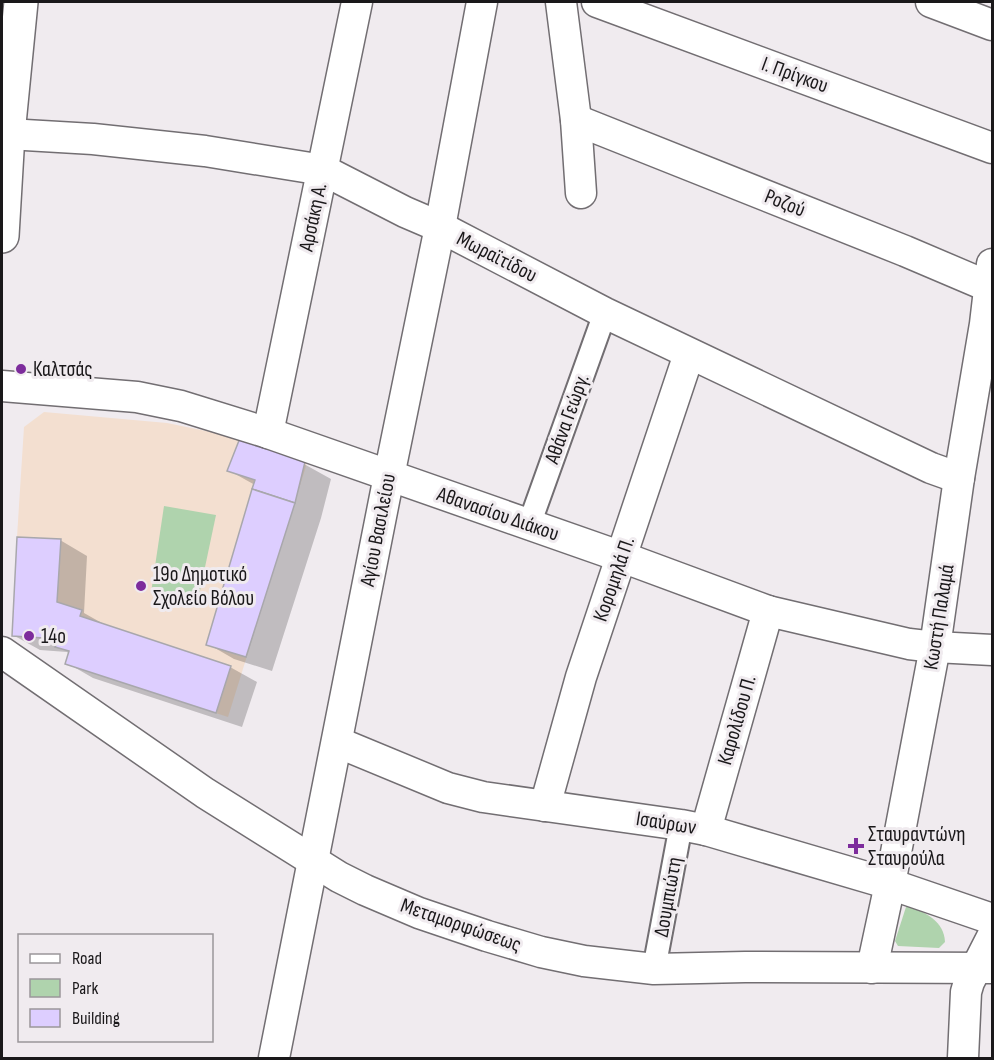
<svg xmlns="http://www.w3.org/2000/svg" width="994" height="1060" font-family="'Sofia Sans Condensed',sans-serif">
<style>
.education{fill:#f3dfd0}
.green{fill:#afd3ad}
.shadow{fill:#0003}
.building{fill:#ddceff;stroke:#a8a7ac;stroke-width:1.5}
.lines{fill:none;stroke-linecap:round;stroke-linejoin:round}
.pedestrian-casing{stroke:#726e72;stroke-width:26}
.minor-casing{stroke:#726e72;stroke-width:33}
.tertiary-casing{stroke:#726e72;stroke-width:36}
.pedestrian{stroke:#fff;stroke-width:22}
.minor{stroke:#fff;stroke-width:30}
.tertiary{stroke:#fff;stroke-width:33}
.poi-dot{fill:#7d2c9c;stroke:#f0ebef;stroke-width:2}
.labels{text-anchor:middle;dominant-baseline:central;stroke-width:6;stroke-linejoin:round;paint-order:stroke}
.street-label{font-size:21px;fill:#1a181a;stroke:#f0ebef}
.poi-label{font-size:21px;fill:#1a181a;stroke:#f0ebef;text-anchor:start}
</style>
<rect width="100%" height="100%" fill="#f0ebef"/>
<path class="education" d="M44,412L167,423L240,438L307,463L228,717L65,664L69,651L55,647L58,639L12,636L17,537L24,427Z"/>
<g class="green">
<path d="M164,506L216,515L197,605L151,593Z"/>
<path d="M909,906C926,913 944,921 945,942L939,948L898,946L895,941L906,907Z"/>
</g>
<g class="shadow">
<path d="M304,464L331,479L321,518L272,671L234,659L208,644L255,485L228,470Z"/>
<path d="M60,540L87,556L84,613L109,627L230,667L257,682L242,727L93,678L67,663L70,654L67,652L40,650L13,635Z"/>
</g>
<g class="building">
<path d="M240,438L305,462L295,503L252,489L255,480L227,471Z"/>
<path d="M252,489L295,503L246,657L206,645Z"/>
<path d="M17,537L61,539L57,602L82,610L80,616L231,666L216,713L65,664L69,651L55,647L59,639L12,636Z"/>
</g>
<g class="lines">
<defs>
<g id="pedestrian">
<path d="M529,525L605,313"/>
<path d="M654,969L681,825"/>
</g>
<g id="minor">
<path d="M561,2L576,120L581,193"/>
<path d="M597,2L992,148"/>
<path d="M931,2L992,25"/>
<path d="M576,120L905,251L992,288"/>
<path d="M8,134L93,139L205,151L323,170L405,212L440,227L605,313L931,468L959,478"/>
<path d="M2,386L137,397L181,406L268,433L622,557L768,611L909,644L935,647L992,650"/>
<path d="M268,433L357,2"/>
<path d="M2,652L205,793L339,877L365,890L419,913L487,936L541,952L584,961L654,969L745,967L992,968"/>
<path d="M337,742L448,788L483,797L681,825L706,830L890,884L992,919"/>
<path d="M545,806L581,677L689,354"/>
<path d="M706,830L768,611"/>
<path d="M872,968L890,884L935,647L959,478L985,324L992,264"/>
<path d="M274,1058L389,476L440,227L482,2"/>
<path d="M963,1058L966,992L969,982L992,937"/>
</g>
<path id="tertiary" d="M2,236L8,134L21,2"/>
</defs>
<use href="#pedestrian" class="pedestrian-casing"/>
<use href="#minor" class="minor-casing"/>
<use href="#tertiary" class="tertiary-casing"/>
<use href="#pedestrian" class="pedestrian"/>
<use href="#minor" class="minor"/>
<use href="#tertiary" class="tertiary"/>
</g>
<g class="poi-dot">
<circle cx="21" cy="369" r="6"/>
<circle cx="141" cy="586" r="6"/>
<circle cx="29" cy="636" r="6"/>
<path d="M853 837h6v6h6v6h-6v6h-6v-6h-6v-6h6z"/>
</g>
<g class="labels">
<g class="street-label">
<text transform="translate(795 75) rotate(20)">Ι. Πρίγκου</text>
<text transform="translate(785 203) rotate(22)">Ροζού</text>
<text transform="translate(313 217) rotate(-78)">Αρσάκη Α.</text>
<text transform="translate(497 257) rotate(27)">Μωραϊτίδου</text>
<text transform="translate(567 419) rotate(-70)">Αθάνα Γεώργ.</text>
<text transform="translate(498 514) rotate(19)">Αθανασίου Διάκου</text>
<text transform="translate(378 530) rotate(-79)">Αγίου Βασιλείου</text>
<text transform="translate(614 579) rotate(-71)">Κορομηλά Π.</text>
<text transform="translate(939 617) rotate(-81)">Κωστή Παλαμά</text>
<text transform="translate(737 720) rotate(-74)">Καρολίδου Π.</text>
<text transform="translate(666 823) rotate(9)">Ισαύρων</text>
<text transform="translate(668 897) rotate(-80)">Δουμπιώτη</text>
<text transform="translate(461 925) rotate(19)">Μεταμορφώσεως</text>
</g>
<g class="poi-label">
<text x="33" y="369">Καλτσάς</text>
<text x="153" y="574">19ο Δημοτικό<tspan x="153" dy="24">Σχολείο Βόλου</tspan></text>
<text x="41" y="636">14o</text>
<text x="868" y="834">Σταυραντώνη<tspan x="868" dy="24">Σταυρούλα</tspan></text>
</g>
</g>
<rect width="994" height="1060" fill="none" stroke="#1a181a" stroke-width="6"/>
<rect x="18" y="934" width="195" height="108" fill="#f0ebef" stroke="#9a979a" stroke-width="1.5"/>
<rect x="30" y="954" width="30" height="9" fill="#ffffff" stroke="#9a979a" stroke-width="1.5"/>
<text x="72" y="964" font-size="18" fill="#1a181a">Road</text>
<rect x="30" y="979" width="30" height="18" fill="#afd3ad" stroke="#9a979a" stroke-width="1.5"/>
<text x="72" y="994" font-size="18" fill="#1a181a">Park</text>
<rect x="30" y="1009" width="30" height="18" fill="#ddceff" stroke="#9a979a" stroke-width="1.5"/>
<text x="72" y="1024" font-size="18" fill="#1a181a">Building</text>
</svg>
